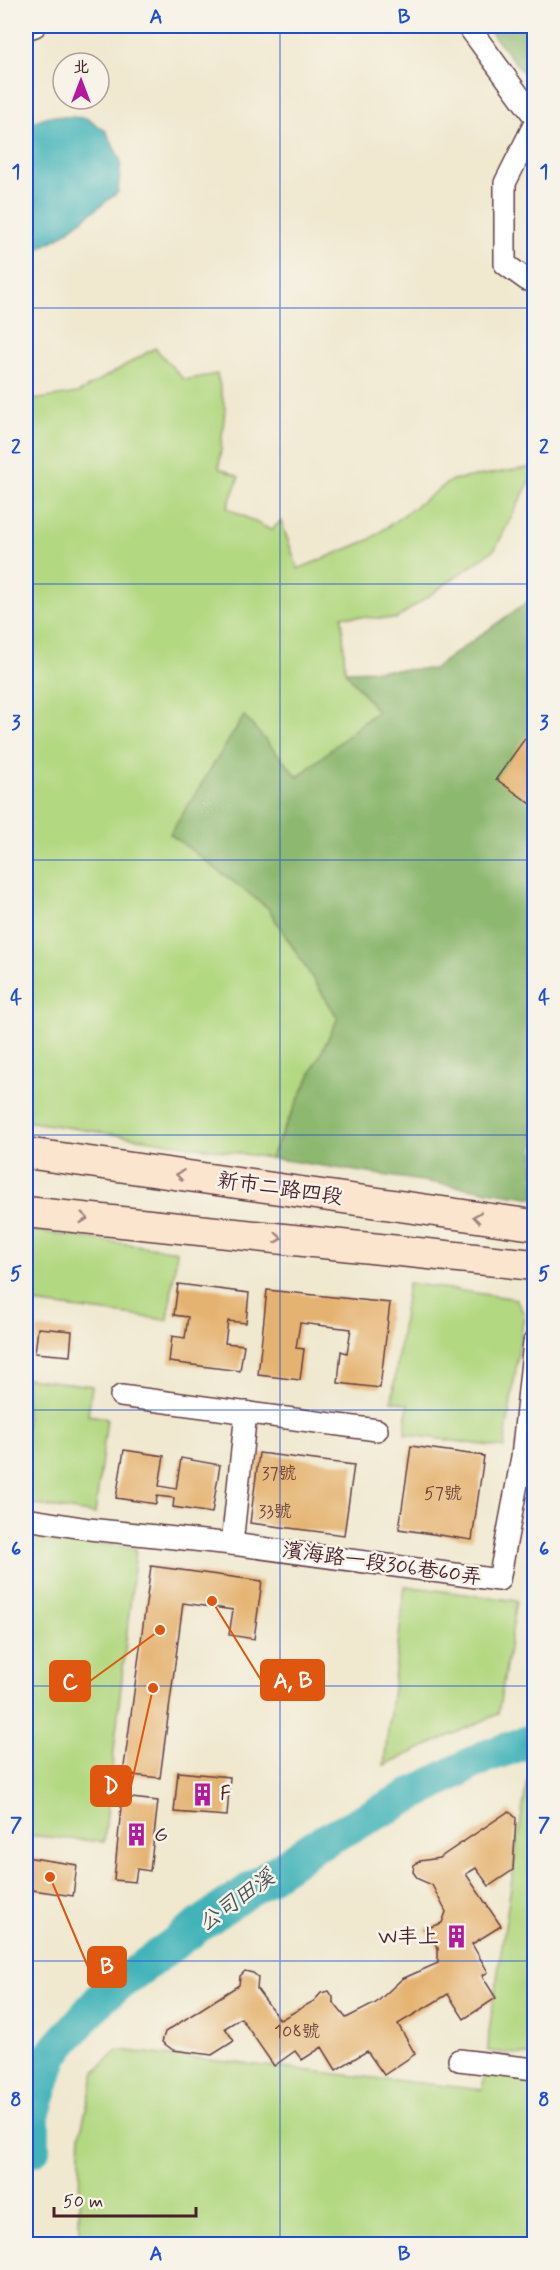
<svg xmlns="http://www.w3.org/2000/svg" width="560" height="2270" font-family="Mynerve,'LXGW WenKai TC',sans-serif">
<style>
.green{fill:#b2d881;stroke:#7e7c56;stroke-width:1.5}
.forest{fill:#8db86f;stroke:#6c6c4d;stroke-width:1.5}
.water{fill:#43b4b9;stroke:#466a72;stroke-width:1.5}
.lines{fill:none;stroke-linecap:round;stroke-linejoin:round}
.river{stroke:#43b4b9;stroke-width:34}
.building{fill:#e5b371}
.street-casing{stroke:#633d44;stroke-width:24}
.secondary-casing{stroke:#633d44;stroke-width:33}
.street{stroke:#fff;stroke-width:21}
.secondary{stroke:#fbe5cf;stroke-width:30}
.oneway{stroke:#a2827d}
.grid{fill:none;stroke:#1d4ed8;stroke-width:1.5;stroke-opacity:0.55}
.labels{text-anchor:middle;dominant-baseline:central;stroke-width:5;stroke-linejoin:round;paint-order:stroke}
.number-label{font-size:18px;fill:#71443c}
.street-label{font-size:21px;fill:#4a1f2b;stroke:#f7f3e8}
.poi-label{font-size:21px;fill:#4a1f2b;stroke:#f7f3e8;text-anchor:start}
.water-label{font-size:22px;font-style:italic;fill:#48535d;stroke:#f7f3e8}
.leader{fill:none;stroke:#e0560e;stroke-width:2}
.callout-dot{fill:#e0560e;stroke:#f7f3e8;stroke-width:2}
.callout{fill:#e0560e;stroke:#e0560e;stroke-width:2}
.callout-label{font-size:22px;text-anchor:middle;font-weight:bold;fill:#fff}
.neatline{fill:none;stroke:#1d4ed8;stroke-width:2}
.grid-label{font-size:20px;text-anchor:middle;font-weight:bold;fill:#1d4ed8}
</style>
<rect width="100%" height="100%" fill="#f7f3e8"/>
<filter id="ink" filterUnits="userSpaceOnUse"><feTurbulence type="fractalNoise" baseFrequency=".0167" numOctaves="2"/><feDisplacementMap in="SourceGraphic" scale="12" xChannelSelector="R" yChannelSelector="G"/><feConvolveMatrix kernelMatrix="1 2 1 2 8 2 1 2 1" color-interpolation-filters="sRGB"/></filter>
<filter id="wash" filterUnits="userSpaceOnUse"><feTurbulence type="fractalNoise" baseFrequency=".008" numOctaves="4" result="noise"/><feDisplacementMap in="SourceGraphic" scale="24" xChannelSelector="R" yChannelSelector="G"/><feGaussianBlur stdDeviation="1.35" result="paint"/><feColorMatrix in="noise" values="0 0 0 0 0 0 0 0 0 0 0 0 0 0 0 0 0 1.4 0 .05"/><feComposite in="paint" operator="in"/></filter>
<g filter="url(#wash)">
<rect width="100%" height="100%" fill="#f0e8cf"/>
<g class="green">
<path d="M155,348L184,380L217,374L225,408L219,468L239,477L227,508L271,530L281,521L298,569L369,540L452,480L534,467V473L495,549L396,619L342,616L345,671L377,711L298,777L244,717L171,834L268,908L338,1018L270,1158L26,1121V406L34,400L78,393Z"/>
<path d="M26,1230L177,1251L168,1320L26,1302Z"/>
<path d="M408,1283L516,1299L524,1314L504,1448L405,1434L408,1404L392,1401Z"/>
<path d="M26,1378L92,1386L88,1415L107,1418L95,1514L26,1503Z"/>
<path d="M26,1532L136,1549L104,1842L26,1835Z"/>
<path d="M405,1586L517,1601L498,1714L384,1765Z"/>
<path d="M534,1779V2056L488,2051L489,2031L527,1781Z"/>
<path d="M118,2050L483,2090L484,2072L534,2078V2244H151L79,2235L80,2135L95,2072Z"/>
</g>
<g class="forest">
<path d="M486,26H534V86Z"/>
<path d="M534,597V1198L270,1158L338,1018L268,908L170,834L244,716L298,777L377,711L345,671L433,669Z"/>
</g>
<path class="water" d="M49,116L86,118L106,131L121,162L118,192L61,236L26,256V124Z"/>
<g class="lines">
<path class="river" d="M33,2150V2115L52,2054L103,1996L220,1910L314,1846L484,1757L534,1740"/>
</g>
<g id="blocks">
<g class="building">
<path d="M534,726V806L496,779Z"/>
<path d="M178,1284L249,1293L246,1323L228,1321L225,1343L244,1345L240,1371L169,1362L172,1336L185,1338L188,1317L174,1315Z"/>
<path d="M267,1290L390,1303L380,1388L338,1383L341,1351L347,1353L351,1329L300,1323L296,1348L304,1349L300,1380L258,1375Z"/>
<path d="M38,1328L72,1331L70,1356L35,1353Z"/>
<path d="M411,1446L484,1456L472,1540L399,1529Z"/>
<path d="M124,1450L164,1456L159,1486L176,1489L181,1458L220,1465L212,1513L173,1507L174,1498L157,1496L156,1504L116,1498Z"/>
<path d="M259,1453L354,1465L344,1535L250,1523Z"/>
<path d="M151,1566L262,1581L254,1639L229,1635L233,1610L183,1603L160,1778L123,1774Z"/>
<path d="M178,1772L230,1777L227,1816L174,1812Z"/>
<path d="M122,1797L158,1801L150,1871L137,1869L135,1882L114,1880Z"/>
<path d="M509,1811L516,1818L513,1870L489,1886L476,1868L466,1874L501,1926L472,1944L488,1972L482,1976L496,1998L464,2019L448,1994L398,2024L415,2054L384,2075L367,2051L336,2070L322,2047L302,2060L295,2051L274,2066L241,2018L225,2028L234,2041L212,2055L173,2050L162,2042L165,2032L239,1985L240,1976L245,1971L253,1973L258,1977L257,1989L280,2020L314,2001L321,1993L329,1991L333,1997V2002L346,2018L376,2003L402,1979L438,1963V1948L424,1929L442,1923L446,1912L432,1885L418,1879L413,1872L414,1865L420,1861L439,1858Z"/>
<path d="M26,1857L77,1865L73,1896L26,1889Z"/>
</g>
</g>
</g>
<g filter="url(#ink)">
<use href="#blocks" fill-opacity="0" stroke="#633d44" stroke-width="1.5"/>
<g class="lines">
<defs>
<g id="street">
<path d="M468,26L534,116"/>
<path d="M26,29L35,26"/>
<path d="M534,125L505,183V264L527,280L534,279"/>
<path d="M121,1396L377,1430"/>
<path d="M26,1519L89,1529L232,1544L499,1580L522,1457L534,1342"/>
<path d="M232,1544L246,1412"/>
<path d="M459,2060L534,2069"/>
</g>
<g id="secondary">
<path d="M26,1153L534,1225"/>
<path d="M26,1212L534,1265"/>
</g>
</defs>
<use href="#street" class="street-casing"/>
<use href="#secondary" class="secondary-casing"/>
<use href="#street" class="street"/>
<use href="#secondary" class="secondary"/>
</g>
<defs><path id="oneway-chevron" d="M-2-3.5L2.5 0L-2 3.5" fill="none" stroke-width="1.6" stroke-linecap="round" stroke-linejoin="round" transform="scale(1.5)"/></defs>
<g class="oneway">
<use href="#oneway-chevron" transform="translate(180 1175) rotate(-172)"/>
<use href="#oneway-chevron" transform="translate(477 1217) rotate(-172)"/>
<use href="#oneway-chevron" transform="translate(84 1218) rotate(6)"/>
<use href="#oneway-chevron" transform="translate(278 1238) rotate(6)"/>
</g>
</g>
<path class="grid" d="M280,26V2244M26,308H534M26,584H534M26,860H534M26,1135H534M26,1410H534M26,1686H534M26,1961H534"/>
<defs>
<symbol id="building-bare" viewBox="-9 -9 18 18"><path d="M-4-6H4V6H1V3H-1V6H-4ZM-2.5-4.3h1.7v1.8h-1.7ZM.8-4.3h1.7v1.8H.8ZM-2.5-1h1.7V.8h-1.7ZM.8-1h1.7V.8H.8Z" fill="#b5179e" stroke="#f7f3e8" stroke-width="2.5" paint-order="stroke"/></symbol>
</defs>
<g fill-rule="evenodd">
<use href="#building-bare" x="186" y="1778" width="33" height="33"/>
<use href="#building-bare" x="120" y="1818" width="33" height="33"/>
<use href="#building-bare" x="440" y="1920" width="33" height="33"/>
</g>
<g class="labels">
<g class="number-label">
<text x="279" y="1474">37號</text>
<text x="443" y="1494">57號</text>
<text x="275" y="1512">33號</text>
<text x="297" y="2032">108號</text>
</g>
<g class="street-label">
<text transform="translate(280 1189) rotate(8)">新市二路四段</text>
<text transform="translate(382 1564) rotate(8)">濱海路一段306巷60弄</text>
</g>
<g class="poi-label">
<text x="220" y="1794">F</text>
<text x="154" y="1835">G</text>
<text x="439" y="1937" text-anchor="end">W丰上</text>
</g>
<g class="water-label">
<text transform="translate(237 1901) rotate(-36)">公司田溪</text>
</g>
</g>
<path class="leader" d="M212 1601L261 1680M160 1630L90 1681M153 1688L131 1786M50 1877L88 1967"/>
<g class="callout-dot">
<circle cx="212" cy="1601" r="6"/>
<circle cx="160" cy="1630" r="6"/>
<circle cx="153" cy="1688" r="6"/>
<circle cx="50" cy="1877" r="6"/>
</g>
<g class="callout">
<rect x="261" y="1660" width="63" height="40" rx="6"/>
<rect x="50" y="1661" width="40" height="40" rx="6"/>
<rect x="91" y="1766" width="40" height="40" rx="6"/>
<rect x="88" y="1947" width="38" height="40" rx="6"/>
</g>
<g class="callout-label">
<text x="293" y="1688">A, B</text>
<text x="70" y="1689">C</text>
<text x="111" y="1793">D</text>
<text x="107" y="1974">B</text>
</g>
<rect width="560" height="2270" fill="none" stroke="#f7f3e8" stroke-width="66"/>
<g transform="translate(81 81)"><circle r="28" fill="#f7f3e8" stroke="#b29e9c" stroke-width="1.5"/>
<path d="M0-4.5L10 22L0 15L-10 22Z" fill="#b5179e"/>
<text y="-9" font-size="16" font-weight="bold" text-anchor="middle" fill="#4a1f2b">北</text>
</g>
<path d="M54 2207v9h142v-9" fill="none" stroke="#4a1f2b" stroke-width="3"/>
<text x="63" y="2207" font-size="18" fill="#4a1f2b" stroke="#f7f3e8" stroke-width="4.5" paint-order="stroke">50 m</text>
<rect x="33" y="33" width="494" height="2204" class="neatline"/>
<g class="grid-label">
<text x="156" y="23">A</text>
<text x="404" y="23">B</text>
<text x="16" y="178">1</text>
<text x="544" y="178">1</text>
<text x="16" y="453">2</text>
<text x="544" y="453">2</text>
<text x="16" y="729">3</text>
<text x="544" y="729">3</text>
<text x="16" y="1004">4</text>
<text x="544" y="1004">4</text>
<text x="16" y="1280">5</text>
<text x="544" y="1280">5</text>
<text x="16" y="1555">6</text>
<text x="544" y="1555">6</text>
<text x="16" y="1831">7</text>
<text x="544" y="1831">7</text>
<text x="16" y="2106">8</text>
<text x="544" y="2106">8</text>
<text x="156" y="2260">A</text>
<text x="404" y="2260">B</text>
</g>
</svg>
